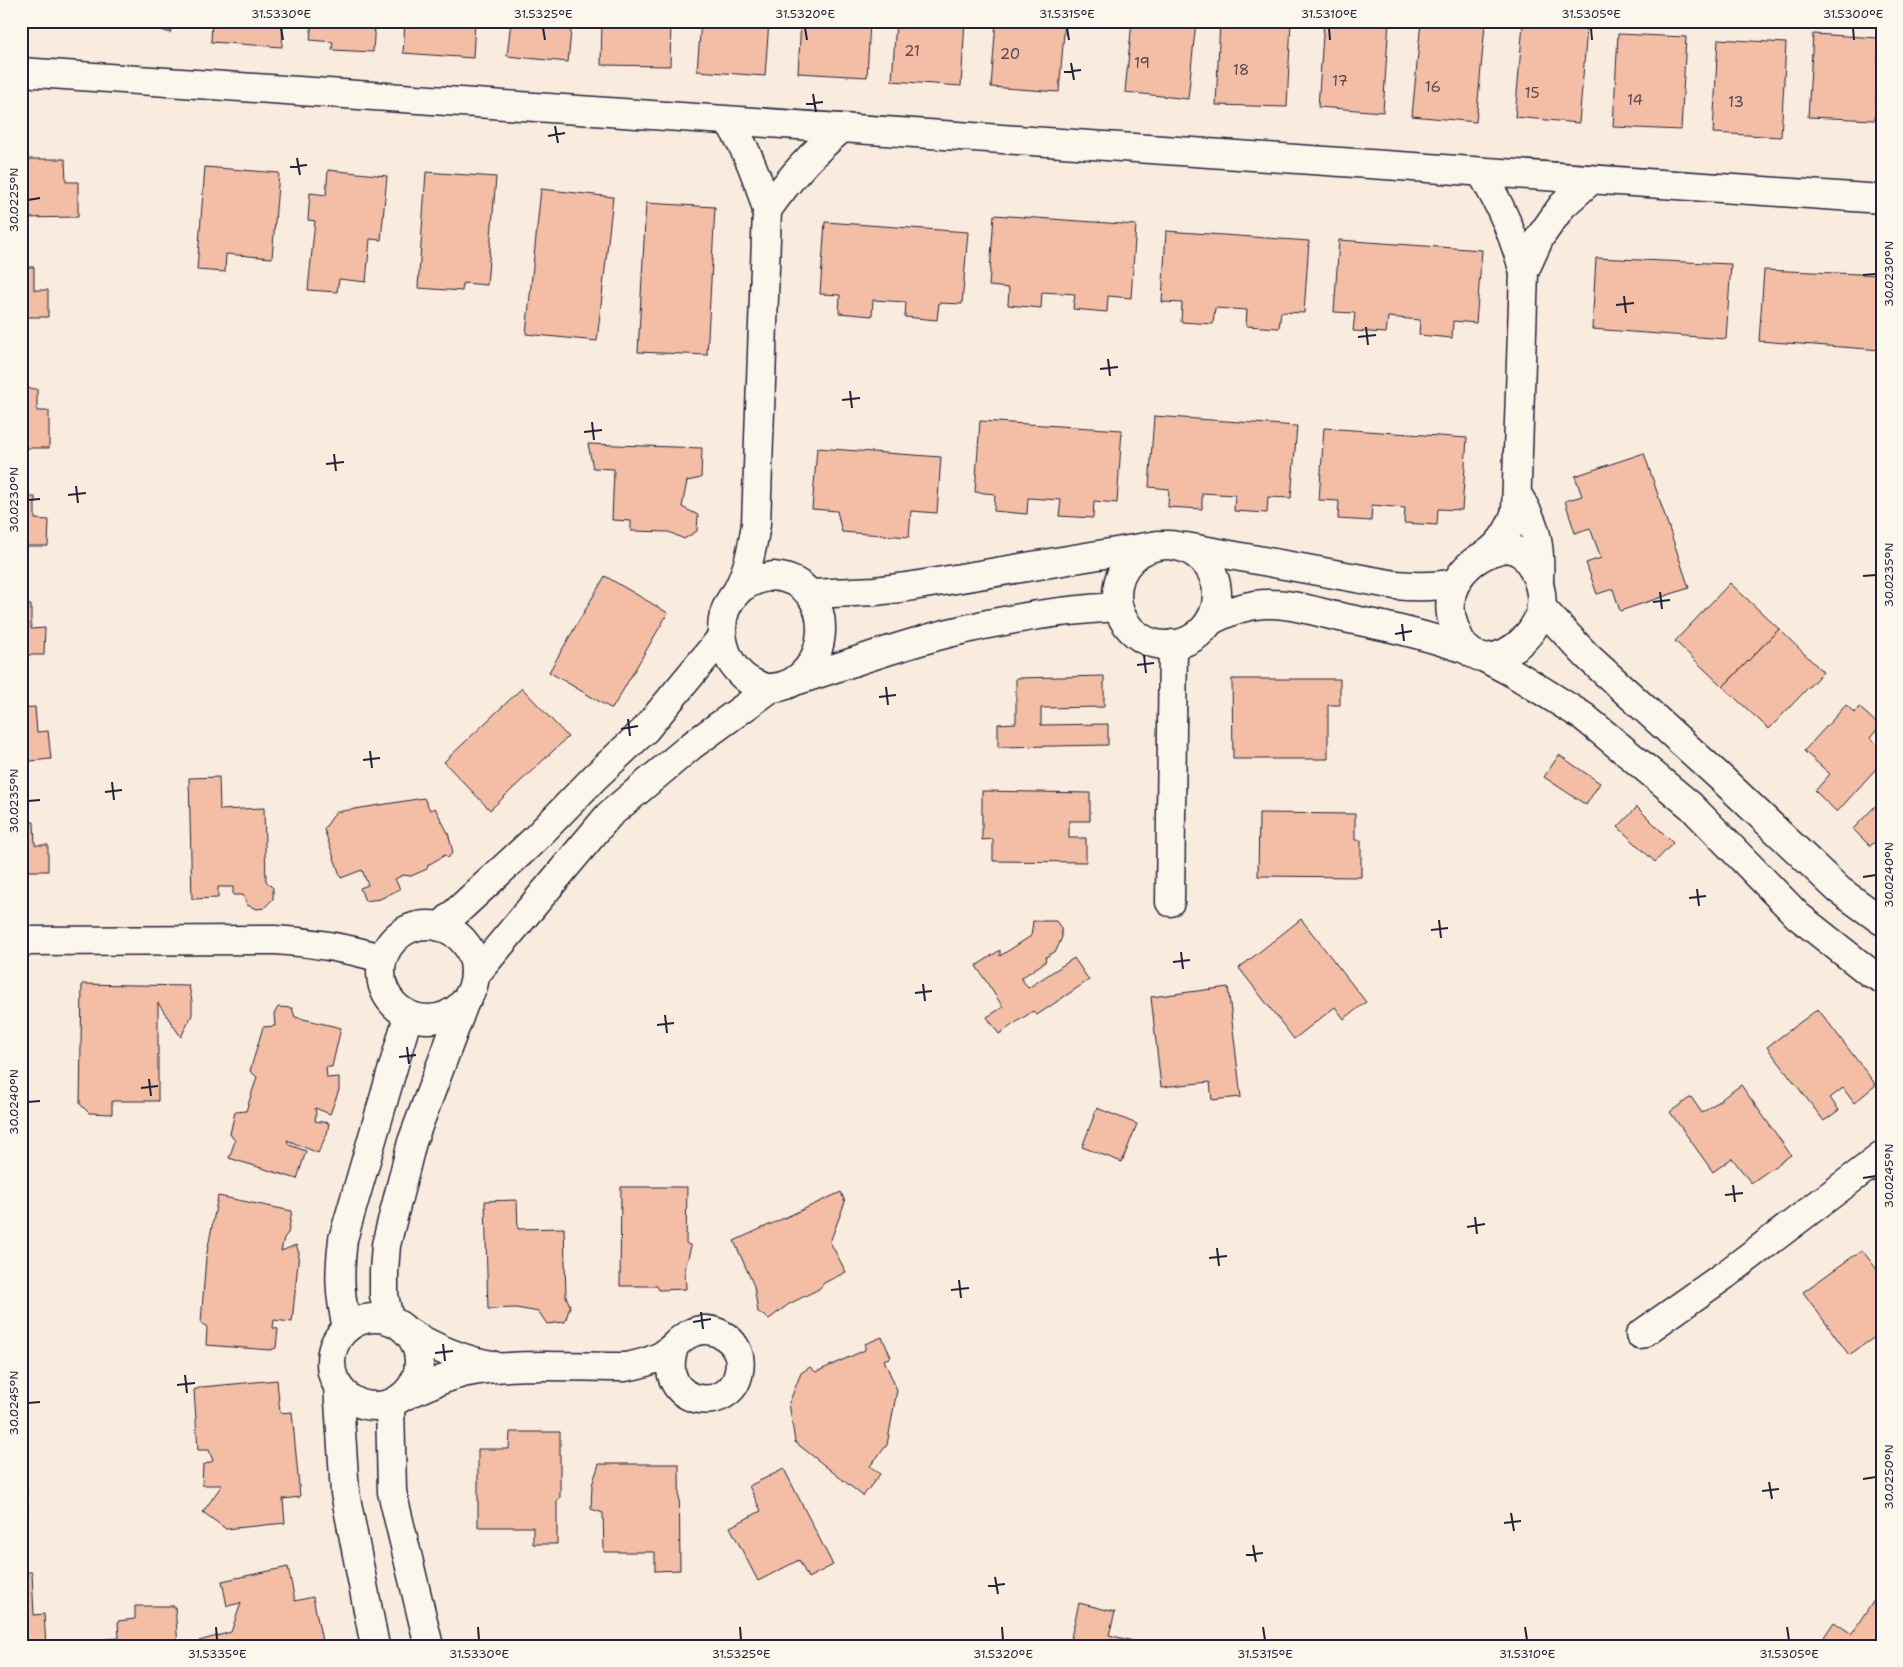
<svg xmlns="http://www.w3.org/2000/svg" width="1903" height="1667" font-family="'Shantell Sans',sans-serif">
<style>
.building{fill:#f3bea5;stroke:#22223b}
.lines{fill:none;stroke-linecap:round;stroke-linejoin:round}
.street-casing{stroke:#22223b;stroke-width:31}
.street{stroke:#fbf7ec;stroke-width:28}
.ticks{fill:none;stroke:#22223b;stroke-width:2}
.labels{text-anchor:middle;dominant-baseline:central;stroke-width:4;stroke-linejoin:round;paint-order:stroke}
.number-label{font-size:15px;fill:#564956}
.neatline{fill:none;stroke:#22223b;stroke-width:2}
.ticks-label{font-size:12px;text-anchor:middle;fill:#22223b}
</style>
<rect width="100%" height="100%" fill="#f9ecde"/>
<filter id="ink" filterUnits="userSpaceOnUse"><feTurbulence type="fractalNoise" baseFrequency=".02" numOctaves="2"/><feDisplacementMap in="SourceGraphic" scale="10" xChannelSelector="R" yChannelSelector="G"/><feConvolveMatrix kernelMatrix="1 2 1 2 8 2 1 2 1" color-interpolation-filters="sRGB"/></filter>
<g filter="url(#ink)">
<g class="building">
<path d="M138,21H174L170,33Z"/>
<path d="M212,21H283L282,47L211,42Z"/>
<path d="M312,21H375L373,52L332,50L333,42L310,40Z"/>
<path d="M405,21H475L473,58L403,53Z"/>
<path d="M511,21H572L568,62L507,56Z"/>
<path d="M602,21H671L670,66L601,65Z"/>
<path d="M701,21H769L765,76L697,71Z"/>
<path d="M801,21H870L867,77L798,73Z"/>
<path d="M896,21H965L961,86L892,81Z"/>
<path d="M996,21H1065L1059,92L991,87Z"/>
<path d="M1132,21H1196L1188,99L1125,92Z"/>
<path d="M1220,21H1291L1287,107L1216,105Z"/>
<path d="M1324,21H1389L1383,112L1318,107Z"/>
<path d="M1421,21H1446L1485,25L1476,122L1412,116Z"/>
<path d="M1523,24L1587,29L1579,123L1515,117Z"/>
<path d="M1618,34L1686,37L1681,130L1613,127Z"/>
<path d="M1813,34L1879,38L1875,120L1808,117Z"/>
<path d="M1718,39L1786,43L1781,137L1713,133Z"/>
<path d="M21,137H25V159H65L66,182H78V217L21,218Z"/>
<path d="M205,167L279,173L272,258L226,254L225,272L197,270Z"/>
<path d="M328,170L387,176L381,240L370,239L366,282L339,279L337,292L308,290L315,221L308,220L310,193L326,195Z"/>
<path d="M426,172L496,177L487,285L463,283L462,291L418,288Z"/>
<path d="M541,189L613,197L597,341L526,334Z"/>
<path d="M646,203L715,207L707,355L638,352Z"/>
<path d="M994,215L1136,225L1131,298L1108,296L1107,312L1073,309L1075,294L1042,292L1041,308L1008,305L1009,288L989,286Z"/>
<path d="M825,222L968,232L962,304L939,303L937,320L905,317L906,302L873,300L872,316L839,313L840,295L820,294Z"/>
<path d="M1166,231L1309,241L1304,313L1281,312L1279,328L1246,326L1247,310L1215,308L1213,324L1181,322L1182,303L1162,302Z"/>
<path d="M1339,240L1482,250L1476,323L1453,321L1452,338L1419,335L1420,320L1388,317L1386,333L1353,331L1355,313L1334,312Z"/>
<path d="M1596,258L1731,264L1726,339L1592,329Z"/>
<path d="M21,267H34V290H48V317H21Z"/>
<path d="M1764,270L1882,275V350L1759,341Z"/>
<path d="M21,388L37,389V411H49V448H21Z"/>
<path d="M1154,416L1297,426L1291,498L1268,497L1267,513L1234,511L1235,495L1202,493V509L1168,507L1169,489L1149,487Z"/>
<path d="M980,421L1122,430L1117,503L1094,501L1093,518L1059,516L1061,500L1028,498L1027,514L994,511L995,494L975,492Z"/>
<path d="M1324,428L1467,438L1462,510L1438,509L1437,525L1404,523L1405,508L1372,505L1371,521L1338,519L1339,501L1319,500Z"/>
<path d="M588,444L702,448L701,478L687,481L682,507L698,515L697,531L684,539L669,532L631,531V521L612,520L614,469L593,468Z"/>
<path d="M817,448L941,457L937,513L911,511L909,537L842,532L837,511L812,509Z"/>
<path d="M1644,453L1689,588L1620,611L1613,589L1597,594L1586,563L1601,558L1590,528L1575,533L1565,501L1582,496L1575,476Z"/>
<path d="M21,497H35V519L49,520L48,546H21Z"/>
<path d="M605,576L668,613L612,709L549,672Z"/>
<path d="M1730,583L1779,629L1723,687L1675,641Z"/>
<path d="M21,605H31V629L45,628L44,655H21Z"/>
<path d="M1779,629L1823,672L1769,729L1723,687Z"/>
<path d="M1104,676V707L1041,708V725L1108,724V745L998,747V724L1016,723V678Z"/>
<path d="M1232,679H1340V705H1328V759H1233Z"/>
<path d="M522,688L568,737L490,810L444,762Z"/>
<path d="M1846,705L1855,713L1859,707L1880,726L1870,738L1882,748V762L1837,812L1815,791L1830,774L1804,751Z"/>
<path d="M35,707L37,732L48,731L51,759L21,762V708Z"/>
<path d="M1559,755L1600,783L1586,805L1544,777Z"/>
<path d="M219,777L220,810L264,808L266,881L273,888V899L264,908L257,909L247,905L243,895H233V887H218V898L192,899L189,778Z"/>
<path d="M982,791L1090,793V821H1069V838H1086V862L993,861V839L982,840Z"/>
<path d="M424,798L430,810L435,808L448,833L453,852L448,858L445,855L428,865L427,869L411,876L403,875L395,879L400,889L380,899L365,901L360,888L368,885L362,870L341,878L324,829L336,812Z"/>
<path d="M1882,799V836L1870,846L1853,829Z"/>
<path d="M1637,807L1673,843L1655,862L1618,827Z"/>
<path d="M1259,813L1355,814V840H1361V877L1258,876Z"/>
<path d="M21,822H34L35,845H48V871H21Z"/>
<path d="M1301,919L1366,1002L1344,1019L1335,1007L1294,1039L1239,968Z"/>
<path d="M1033,921H1056L1061,928L1062,937L1056,951L1046,957L1045,962L1021,978L1028,988L1074,958L1089,980L1037,1015L1033,1011L999,1034L987,1017L1003,1007L976,966L1000,950V956L1031,936Z"/>
<path d="M82,984L189,986L192,1001V1015L181,1037L158,1003V1101H112V1114L89,1113L80,1104Z"/>
<path d="M1228,987L1241,1097L1212,1100L1210,1082L1161,1087L1151,997Z"/>
<path d="M278,1007L292,1008L295,1017L341,1028L332,1067H326L327,1078L339,1077V1090L330,1114L315,1108L316,1114L315,1121L329,1123L327,1134L318,1153L287,1140L289,1145L306,1151L297,1179L229,1158L235,1141L230,1134L235,1112L246,1111L257,1077L250,1071L263,1027L275,1026L274,1014Z"/>
<path d="M1818,1009L1876,1085L1854,1103L1843,1088L1830,1098L1839,1110L1824,1121L1767,1047Z"/>
<path d="M1741,1085L1791,1155L1751,1183L1732,1158L1713,1172L1670,1112L1691,1097L1702,1113Z"/>
<path d="M1097,1108L1137,1124L1122,1162L1082,1147Z"/>
<path d="M21,1121H22L23,1151H21Z"/>
<path d="M621,1187H687L686,1243L691,1246L685,1270L686,1289L659,1290L657,1286H620Z"/>
<path d="M841,1192L845,1202L830,1242L846,1272L824,1283L819,1289L789,1304L769,1319L758,1312L754,1286L734,1241Z"/>
<path d="M218,1196L292,1211L288,1233L284,1238L281,1251L296,1245L299,1253L292,1322L274,1320L273,1328L278,1329L276,1348L270,1350L206,1345L207,1327L201,1323L206,1257Z"/>
<path d="M517,1200L518,1229L564,1228L566,1296L570,1306L565,1322L547,1324L539,1312L516,1308L488,1309L485,1201Z"/>
<path d="M1862,1250L1882,1276V1332L1849,1355L1803,1292Z"/>
<path d="M21,1303H23L24,1333H21Z"/>
<path d="M882,1337L891,1357L884,1360L897,1390L887,1445L870,1466L880,1474L863,1496L795,1442L789,1403L801,1373L810,1367L816,1372L865,1350V1344Z"/>
<path d="M277,1380L280,1413L292,1412L300,1497L283,1499L285,1523L226,1529L203,1512L222,1485H202L203,1465L213,1461L209,1450H198L194,1390L202,1387Z"/>
<path d="M24,1410L25,1444H21V1411Z"/>
<path d="M510,1432H560V1497L557,1501V1544H533V1527H478V1449H509Z"/>
<path d="M599,1464H679L680,1570L655,1571V1552H604L603,1513L591,1509L592,1485Z"/>
<path d="M784,1469L833,1565L808,1578L799,1560L758,1581L730,1527L761,1511L749,1486Z"/>
<path d="M21,1481H26L28,1512H21Z"/>
<path d="M288,1567L295,1601L313,1597L323,1646H201L199,1641L231,1632L241,1603L227,1606L222,1581Z"/>
<path d="M21,1572H32L34,1615L44,1614L46,1646H21Z"/>
<path d="M1882,1588V1646H1818L1834,1622L1852,1634Z"/>
<path d="M1079,1603L1115,1612L1109,1635L1153,1646H1069Z"/>
<path d="M135,1606H175L178,1646H106L105,1639L119,1638L118,1621L135,1619Z"/>
</g>
<g class="lines">
<defs>
<g id="street">
<path d="M21,72L1882,199"/>
<path d="M729,121C747,150 758,176 767,210L756,524C752,549 748,571 736,593"/>
<path d="M1481,172C1501,206 1513,234 1524,272L1516,511C1510,529 1503,541 1488,553"/>
<path d="M767,210C790,178 811,154 841,129"/>
<path d="M1524,272L1540,237L1562,206L1591,180"/>
<path d="M1517,494C1536,524 1541,544 1539,580"/>
<circle cx="1167" cy="595" r="50"/>
<path d="M1186,547L1395,585C1416,587 1435,587 1456,583"/>
<path d="M1505,548C1520,549 1527,557 1533,569C1541,585 1545,604 1537,621C1526,645 1487,674 1464,646C1459,640 1457,633 1454,626C1440,587 1468,556 1505,548Z"/>
<path d="M773,576C843,582 831,684 772,688C765,689 754,684 748,680C721,661 712,619 736,593C746,582 759,578 773,576Z"/>
<path d="M811,594L875,591L907,587L1158,545"/>
<path d="M1541,607L1587,656L1722,779L1839,890L1882,921"/>
<path d="M1210,621C1229,611 1249,603 1271,604C1292,604 1314,611 1335,616C1380,625 1424,634 1468,650"/>
<path d="M1483,657L1515,674L1584,717L1691,806L1798,916L1869,972L1882,979"/>
<path d="M795,681C846,665 897,646 949,633C1004,619 1061,610 1118,607"/>
<path d="M1170,902L1173,644"/>
<circle cx="428" cy="972" r="47"/>
<path d="M440,927L532,842L595,777L645,730L722,637"/>
<path d="M21,941L275,940C312,942 346,948 382,958"/>
<path d="M475,975L609,815L691,746L771,688"/>
<circle cx="375" cy="1362" r="44"/>
<path d="M389,1320L384,1295V1271L386,1245L412,1142L465,1001"/>
<path d="M347,1328C339,1293 339,1274 343,1239L408,1016"/>
<path d="M406,1331C433,1347 461,1360 492,1365"/>
<path d="M1640,1335L1725,1275L1882,1156"/>
<path d="M338,1386L345,1493L375,1646"/>
<path d="M402,1397C422,1388 442,1378 463,1373C514,1362 572,1367 625,1367C637,1365 649,1362 661,1356C672,1350 679,1338 691,1333C708,1325 731,1334 738,1353C740,1358 740,1365 739,1371C732,1417 654,1406 674,1347"/>
<path d="M390,1404L392,1492L429,1646"/>
</g>
</defs>
<use href="#street" class="street-casing"/>
<use href="#street" class="street"/>
</g>
</g>
<path class="ticks" d="M281,28L283,40M543,28L545,40M805,28L807,40M1067,28L1069,40M1329,28L1330,40M1591,28L1592,40M1853,28L1854,40M1071,63L1074,80M1064,72L1081,70M813,94L816,112M806,104L823,102M555,126L558,143M548,136L565,133M297,158L300,175M290,167L307,165M28,200L40,198M1863,275L1876,274M1624,296L1626,313M1616,305L1634,303M1366,327L1368,345M1358,337L1376,335M1108,359L1110,376M1100,369L1118,367M850,391L852,408M842,400L860,398M592,422L594,440M584,432L602,430M334,454L336,471M326,464L344,462M76,486L78,503M68,495L86,493M28,500L40,499M1863,576L1876,575M1660,592L1662,609M1653,602L1670,600M1402,624L1404,641M1395,634L1412,631M1144,655L1146,673M1137,665L1154,663M886,687L888,705M879,697L896,695M628,719L630,736M621,729L638,726M370,751L372,768M363,760L380,758M112,782L114,800M105,792L122,790M28,801L40,800M1863,877L1876,875M1697,889L1699,906M1689,898L1706,896M1439,920L1441,938M1431,930L1448,928M1181,952L1183,969M1173,962L1190,960M923,984L925,1001M915,993L932,991M665,1015L667,1033M657,1025L674,1023M407,1047L409,1064M399,1057L416,1055M149,1079L151,1096M141,1088L158,1086M28,1102L40,1101M1863,1178L1876,1176M1733,1185L1735,1202M1725,1195L1743,1193M1475,1217L1477,1234M1467,1227L1485,1224M1217,1248L1219,1266M1209,1258L1227,1256M959,1280L961,1298M951,1290L969,1288M701,1312L703,1329M693,1322L711,1319M443,1344L445,1361M435,1353L453,1351M185,1375L187,1393M177,1385L195,1383M28,1403L40,1402M1863,1479L1876,1477M1769,1482L1772,1499M1762,1491L1779,1489M1511,1513L1514,1531M1504,1523L1521,1521M1253,1545L1256,1562M1246,1555L1263,1553M995,1577L998,1594M988,1586L1005,1584M216,1627L217,1640M478,1627L479,1640M740,1627L741,1640M1002,1627L1003,1640M1263,1627L1265,1640M1525,1627L1527,1640M1787,1627L1789,1640"/>
<g class="labels">
<g class="number-label">
<text x="912" y="51">21</text>
<text x="1010" y="54">20</text>
<text x="1142" y="63">19</text>
<text x="1241" y="70">18</text>
<text x="1340" y="81">17</text>
<text x="1433" y="87">16</text>
<text x="1532" y="93">15</text>
<text x="1635" y="100">14</text>
<text x="1736" y="102">13</text>
</g>
</g>
<rect width="1903" height="1667" fill="none" stroke="#fbf7ec" stroke-width="55"/>
<rect x="28" y="28" width="1848" height="1612" class="neatline"/>
<g class="ticks-label">
<text x="281" y="18">31.5330°E</text>
<text x="543" y="18">31.5325°E</text>
<text x="805" y="18">31.5320°E</text>
<text x="1067" y="18">31.5315°E</text>
<text x="1329" y="18">31.5310°E</text>
<text x="1591" y="18">31.5305°E</text>
<text x="1853" y="18">31.5300°E</text>
<text transform="translate(14 200) rotate(-90)" y="4">30.0225°N</text>
<text transform="translate(1889 274) rotate(-90)" y="4">30.0230°N</text>
<text transform="translate(14 500) rotate(-90)" y="4">30.0230°N</text>
<text transform="translate(1889 575) rotate(-90)" y="4">30.0235°N</text>
<text transform="translate(14 801) rotate(-90)" y="4">30.0235°N</text>
<text transform="translate(1889 875) rotate(-90)" y="4">30.0240°N</text>
<text transform="translate(14 1102) rotate(-90)" y="4">30.0240°N</text>
<text transform="translate(1889 1176) rotate(-90)" y="4">30.0245°N</text>
<text transform="translate(14 1403) rotate(-90)" y="4">30.0245°N</text>
<text transform="translate(1889 1477) rotate(-90)" y="4">30.0250°N</text>
<text x="217" y="1658">31.5335°E</text>
<text x="479" y="1658">31.5330°E</text>
<text x="741" y="1658">31.5325°E</text>
<text x="1003" y="1658">31.5320°E</text>
<text x="1265" y="1658">31.5315°E</text>
<text x="1527" y="1658">31.5310°E</text>
<text x="1789" y="1658">31.5305°E</text>
</g>
</svg>
